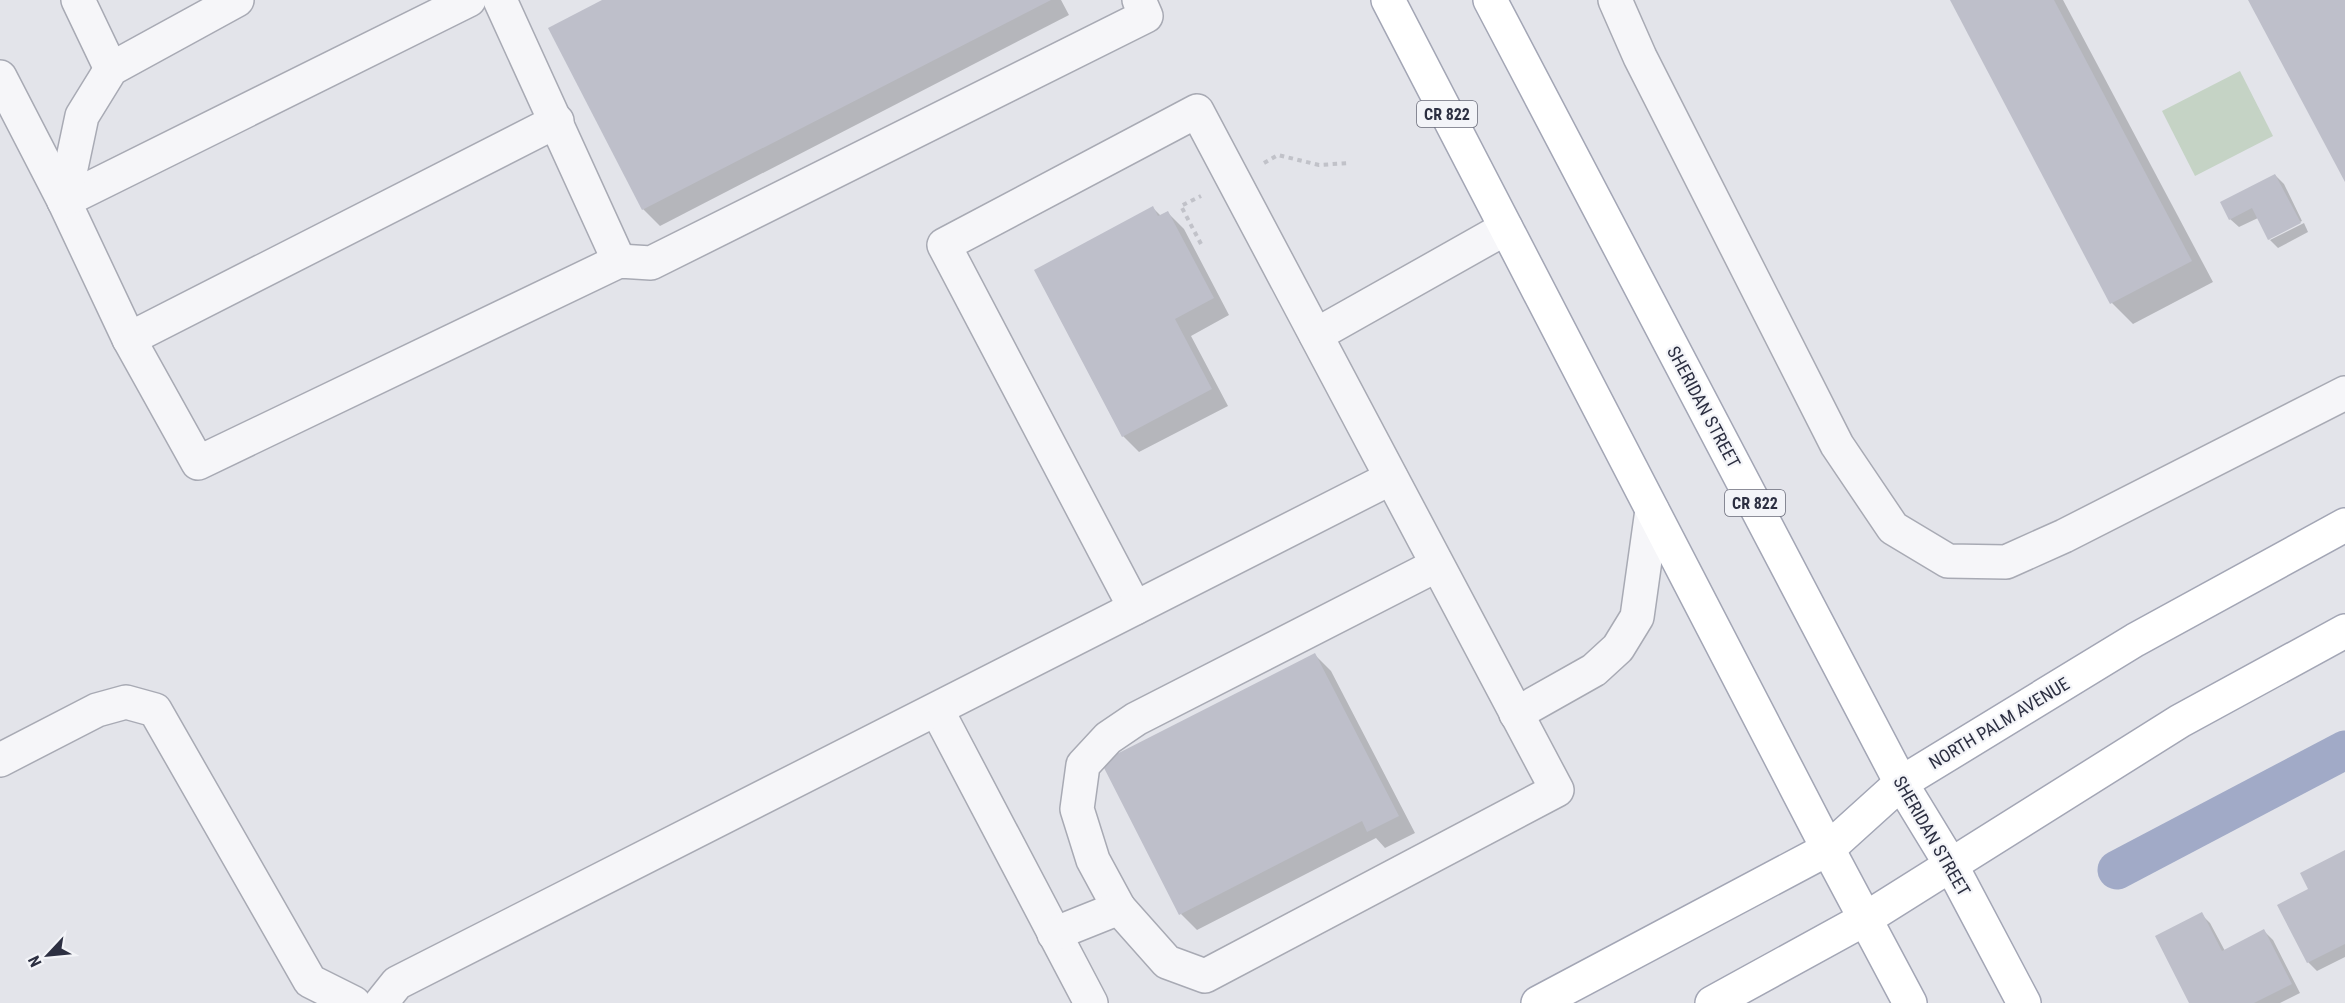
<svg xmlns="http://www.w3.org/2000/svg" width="2345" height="1003" font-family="'Roboto Condensed',sans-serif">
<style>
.green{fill:#c5d3c5}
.shadow{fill:#0003}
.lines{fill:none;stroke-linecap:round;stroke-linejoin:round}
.canal{stroke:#a1aac7;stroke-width:39}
.building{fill:#bebfca}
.minor-casing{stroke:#a8aab4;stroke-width:36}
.major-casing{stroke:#a3a6b5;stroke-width:36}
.path{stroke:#c1c2c9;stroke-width:4;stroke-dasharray:4.5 4.5;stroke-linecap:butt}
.minor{stroke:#f6f6f9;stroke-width:33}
.major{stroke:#fff;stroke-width:33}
.labels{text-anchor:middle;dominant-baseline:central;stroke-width:4.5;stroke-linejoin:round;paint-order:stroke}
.shield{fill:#f3f4f8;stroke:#686a78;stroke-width:1.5}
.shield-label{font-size:16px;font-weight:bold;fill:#2c2f41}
.street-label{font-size:18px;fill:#2c2f41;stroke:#f3f4f8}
</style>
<rect width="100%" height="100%" fill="#e3e4ea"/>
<path class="green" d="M2240,71L2273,136L2195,176L2162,111Z"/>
<g class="shadow">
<path d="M605,0H1061L1069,15L660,226L643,209Z"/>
<path d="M1951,0H2063L2213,282L2133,324L2112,303Z"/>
<path d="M2275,175L2284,184L2302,221L2270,237V240L2258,218L2239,227L2230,219Z"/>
<path d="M1153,208L1161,216L1167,212L1184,229L1229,315L1191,336L1228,406L1139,452L1123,436Z"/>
<path d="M2304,223L2308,232L2278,248L2270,240Z"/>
<path d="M1315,655L1331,671L1415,833L1385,848L1376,838L1197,930L1181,914Z"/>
<path d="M2345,852V957L2317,971L2308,962L2279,906L2310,890Z"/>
<path d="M2201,914L2210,923L2225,951L2264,931L2273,940L2300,993L2280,1003H2190Z"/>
</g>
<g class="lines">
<path class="canal" d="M2117,870L2345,750"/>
</g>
<g class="building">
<path d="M602,0H1051L642,210L548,28Z"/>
<path d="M1950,0H2054L2192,261L2110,304Z"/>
<path d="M2248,0H2345V182Z"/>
<path d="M2275,174L2301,223L2268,240L2252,208L2229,220L2220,202Z"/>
<path d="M1153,206L1158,216L1168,211L1214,298L1175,319L1212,389L1122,437L1034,270Z"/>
<path d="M1315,653L1399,816L1367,832L1362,821L1179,915L1101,762Z"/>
<path d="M2345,850V944L2307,963L2277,905L2308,889L2300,873Z"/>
<path d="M2202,912L2222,951L2264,929L2292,984L2254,1003H2189L2155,936Z"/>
</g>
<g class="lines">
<defs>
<g id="minor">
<path d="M78,0L111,69"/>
<path d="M500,0L619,261"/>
<path d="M1615,0L1640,57L1837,445L1893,528L1948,561L2006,562L2064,536L2345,393"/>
<path d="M0,77L64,201L129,339L198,463L619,261L651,263L1146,16L1139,0"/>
<path d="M64,201L469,0"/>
<path d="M64,201L82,116L111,69L237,0"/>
<path d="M1316,335L1506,228"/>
<path d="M129,339L557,121"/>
<path d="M937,710L1091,1003"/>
<path d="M1516,714L1594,670L1618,648L1637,617L1652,510"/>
<path d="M0,760L97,710L126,702L155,710L310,981L354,1003"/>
<path d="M1119,908L1093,860L1077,809L1083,765L1108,738L1136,719L1437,565"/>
<path d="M1054,934L1119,908L1167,962L1205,976L1557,790L1197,111L944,245L1135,608"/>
<path d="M381,1003L397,983L1391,478"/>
</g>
<g id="major">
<path d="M1388,0L1828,849L1910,1003"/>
<path d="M1490,0L1901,783L1951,865L2024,1003"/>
<path d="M1538,1003L1828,849L1901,783L2135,640L2345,525"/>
<path d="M1712,1003L1865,919L2180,721L2345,631"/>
</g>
</defs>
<use href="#minor" class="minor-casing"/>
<use href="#major" class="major-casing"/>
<g class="path">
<path d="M1264,163L1278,155L1319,165L1350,163"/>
<path d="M1201,244L1181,206L1201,196"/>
</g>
<use href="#minor" class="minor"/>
<use href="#major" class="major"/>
</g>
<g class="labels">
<g class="shield">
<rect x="1417" y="101" width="60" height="26" rx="4.5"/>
<rect x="1725" y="490" width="60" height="26" rx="4.5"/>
</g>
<g class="shield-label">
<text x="1447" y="114">CR 822</text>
<text x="1755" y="503">CR 822</text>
</g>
<g class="street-label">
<text transform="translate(1704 407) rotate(62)">SHERIDAN STREET</text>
<text transform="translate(1999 723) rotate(-31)">NORTH PALM AVENUE</text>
<text transform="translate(1932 836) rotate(60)">SHERIDAN STREET</text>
</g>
</g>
<g transform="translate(48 955) rotate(244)" stroke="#f3f4f8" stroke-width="4.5" paint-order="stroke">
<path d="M0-4.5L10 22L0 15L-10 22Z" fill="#2c2f41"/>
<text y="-9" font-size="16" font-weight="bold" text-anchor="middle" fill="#2c2f41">N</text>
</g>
</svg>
